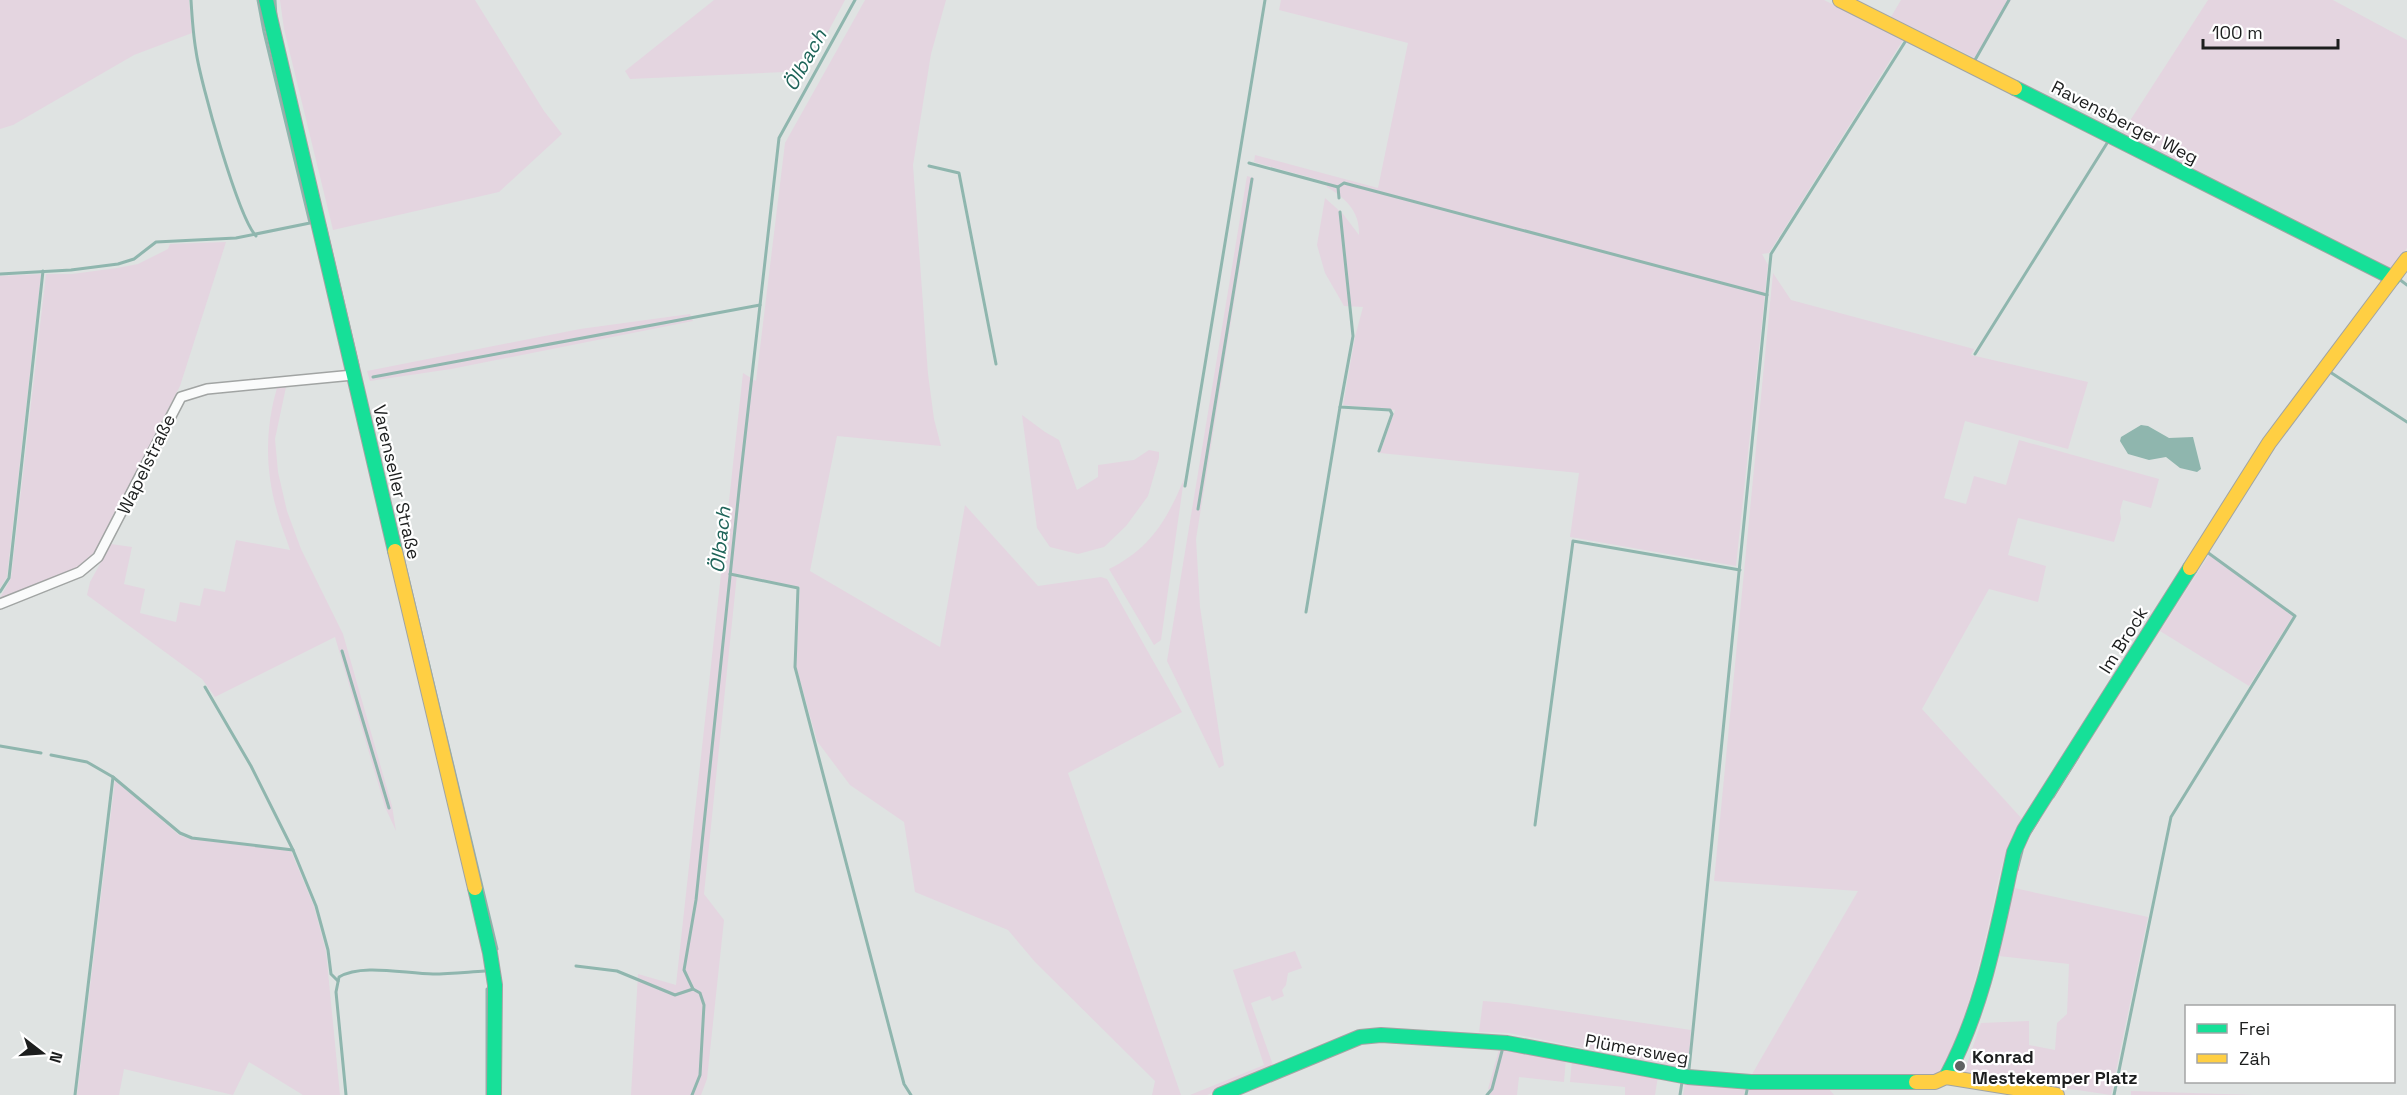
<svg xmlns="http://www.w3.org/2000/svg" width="2407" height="1095" font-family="'Space Grotesk',sans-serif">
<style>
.green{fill:#e4d5e0}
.water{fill:#8fb6ae}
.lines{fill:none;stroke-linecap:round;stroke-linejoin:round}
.stream{stroke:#8fb6ae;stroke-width:3}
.street-casing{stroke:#a1a4a3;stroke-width:12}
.fast-casing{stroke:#a1a4a3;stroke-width:16}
.slow-casing{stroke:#a1a4a3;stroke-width:16}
.street{stroke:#fafbfb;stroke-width:9}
.fast{stroke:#16e098;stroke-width:14}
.slow{stroke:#ffcf43;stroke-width:14}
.poi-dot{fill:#606363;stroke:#fff;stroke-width:2}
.labels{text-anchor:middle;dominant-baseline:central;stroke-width:4.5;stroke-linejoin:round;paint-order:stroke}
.street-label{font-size:18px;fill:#1c1e1e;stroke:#fff}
.poi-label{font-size:18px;font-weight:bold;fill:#1c1e1e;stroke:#fff;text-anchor:start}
.water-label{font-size:20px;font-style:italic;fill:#1e6459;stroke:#fff}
</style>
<rect width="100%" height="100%" fill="#dfe3e2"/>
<g class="green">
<path d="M0,0H189L192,33L134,55L13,125L0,129Z"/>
<path d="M280,0H475L544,111L562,134L499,192L333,230L284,29Z"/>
<path d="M714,0H845L807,71L630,79L625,71Z"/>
<path d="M865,0H946L931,54L913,165L928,374L934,419L941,446L837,436L810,571L940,647L965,505L1038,586L1101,577L1107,579L1182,712L1068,773L1181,1095H1152L1155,1081L1035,962L1008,930L915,892L904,822L850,785L817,741L796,666L800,587L737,574L704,894L724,920L707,1079L701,1095H631L638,974L676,985L743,373L756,381L785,143Z"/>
<path d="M1281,0H1824L1903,40L1769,253L1762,254L1768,265L1736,566L1570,537L1579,473L1380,453L1395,410L1343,405L1355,337L1363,307L1344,306L1325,273L1317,245L1325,198L1343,214L1359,235C1360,211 1346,199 1327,187V182L1254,162L1255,155L1378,188L1408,43L1279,10Z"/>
<path d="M1901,0H2011L1977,59L1891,17Z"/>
<path d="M2208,0H2333L2407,40V248L2391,271L2122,133Z"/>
<path d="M1247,176L1254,178L1196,539L1200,607L1224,765L1219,768L1167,661Z"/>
<path d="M226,242L180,386L95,552L77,568L0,598L11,578L46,274H72L117,268L138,264L168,249L170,244Z"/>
<path d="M1773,273L1791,300L1974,349L1971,355L2088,382L2068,449L1965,421L1944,498L1966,504L1974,476L2006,485L2019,440L2159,479L2151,508L2123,500L2120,511L2121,519L2114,542L2018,518L2008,555L2046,566L2038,602L1989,589L1922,709L2023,820C2005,844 2000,872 1994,901C1982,952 1965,1038 1934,1079L1751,1076L1858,891L1714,881Z"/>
<path d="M41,274L7,577L0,588V276Z"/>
<path d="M690,314L693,321L451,369L370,381L367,371L580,329Z"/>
<path d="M286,387L275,439L278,472L287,511L301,549L343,634L392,806L396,831L385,807L335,637L215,697L202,679L87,595L90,582L111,544L132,547L124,584L145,589L140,613L176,622L180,602L200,606L204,588L225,592L236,540L290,550C286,537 280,524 277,511C265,469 265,429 277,388Z"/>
<path d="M1022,415L1045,432L1059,440L1077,490L1098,477V465L1134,460L1149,450L1159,452V458L1148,496L1126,526L1104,547L1078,554L1050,547L1037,528Z"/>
<path d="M1184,479L1161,640L1154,645L1109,569C1150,549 1167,520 1184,479Z"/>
<path d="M2209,555L2293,616L2249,686L2160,631Z"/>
<path d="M115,780L179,835L190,839L291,851L314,906L326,951L340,1095H303L249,1062L233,1095L124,1069L119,1095H77Z"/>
<path d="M2014,888L2148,917L2111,1095L1964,1073L1981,1023L2029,1021V1045L2055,1050L2057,1023L2067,1014L2069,964L1999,956Z"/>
<path d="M1295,951L1302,968L1288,973L1286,985L1282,990L1284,996L1272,1001L1270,996L1251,1003L1274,1068L1207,1095H1190L1264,1065L1233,970Z"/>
<path d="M1483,1001L1508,1003L1691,1030L1688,1069L1509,1033L1479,1032Z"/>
<path d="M1500,1046L1566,1058L1564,1082L1519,1077L1517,1095H1489L1492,1091L1488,1089Z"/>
<path d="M1572,1060L1658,1076L1655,1095H1625V1087L1570,1082Z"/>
<path d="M1685,1084L1745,1090L1744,1095H1683Z"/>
<path d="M1829,1089L1834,1095H1748L1749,1090Z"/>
<path d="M2131,1091L2254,1095H2131Z"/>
</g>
<path class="water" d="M2141,425L2148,426L2169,438L2193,437L2201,469L2197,472L2180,468L2166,457L2149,460L2128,454L2120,441L2121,437Z"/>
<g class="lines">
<g class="stream">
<path d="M191,0C192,17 193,34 196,51C200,81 238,217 256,236"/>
<path d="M275,0L276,17"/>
<path d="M1975,60L2009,0"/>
<path d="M1249,163L1338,187L1344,183L1767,295"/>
<path d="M929,166L959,173L996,364"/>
<path d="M316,187L322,214"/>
<path d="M1338,187L1339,198"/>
<path d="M1340,212L1353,336L1340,407L1390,410L1392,414L1379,451"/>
<path d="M325,225L358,365"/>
<path d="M0,274L71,270L118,264L134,259L156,242L236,238L310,223L264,32L258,0"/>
<path d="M2399,279L2407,285"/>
<path d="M1975,354L2109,140"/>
<path d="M2330,372L2407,422"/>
<path d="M373,377L760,305"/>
<path d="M1185,486L1265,0"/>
<path d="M390,503L497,949"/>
<path d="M1198,509L1252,179"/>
<path d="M730,574L798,588L795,667L904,1084L911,1095"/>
<path d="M0,592L9,578L43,271"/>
<path d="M1306,612L1340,407"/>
<path d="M342,651L389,808"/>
<path d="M205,687L251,766L293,850L316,906L328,950L331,974L338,981"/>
<path d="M0,746L41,753"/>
<path d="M51,755L87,762L113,777L180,833L192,838L293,850"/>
<path d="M2053,797L2078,757"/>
<path d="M1535,825L1573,541L1740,570"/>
<path d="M2028,836L2038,820"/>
<path d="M2017,870L2022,851"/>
<path d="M576,966L617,971L675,995L693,989"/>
<path d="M1689,1069L1771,254L1905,42"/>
<path d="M75,1095L113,777"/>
<path d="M346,1095L336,992L339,977C362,963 406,974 433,974C450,974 468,972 485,971"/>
<path d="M487,1095V989"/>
<path d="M692,1095L700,1075L704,1005L700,993L693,989L684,970L696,900L740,481L779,138L855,0"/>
<path d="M1487,1095L1492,1089L1502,1051"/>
<path d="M1680,1095L1682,1082"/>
<path d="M1746,1095L1747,1090"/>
<path d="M2114,1095L2171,817L2295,616L2207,552"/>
</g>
<defs>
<path id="street" d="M0,604L80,572L98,557L181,397L207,389L353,375"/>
<g id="fast">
<path d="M266,0L395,551"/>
<path d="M2015,88L2393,278"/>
<path d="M475,888L490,953L495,985L494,1095"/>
<path d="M1946,1077C1984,1007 1997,929 2014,852L2024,830L2190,568"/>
<path d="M1220,1095L1360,1037L1381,1035L1507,1043L1688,1077L1751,1082H1916"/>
</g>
<g id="slow">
<path d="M1840,0L2015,88"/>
<path d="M395,551L475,888"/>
<path d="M2190,568L2269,443L2407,259"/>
<path d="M1916,1082H1935L1946,1077L2057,1095"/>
</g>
</defs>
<use href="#street" class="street-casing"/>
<use href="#fast" class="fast-casing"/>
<use href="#slow" class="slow-casing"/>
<use href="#street" class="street"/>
<use href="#fast" class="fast"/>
<use href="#slow" class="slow"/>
</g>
<circle class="poi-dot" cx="1960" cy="1066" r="6"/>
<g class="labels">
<g class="street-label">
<text transform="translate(2125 122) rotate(27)">Ravensberger Weg</text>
<text transform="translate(146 464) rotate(-64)">Wapelstraße</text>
<text transform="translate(397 482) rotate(77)">Varenseller Straße</text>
<text transform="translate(2123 640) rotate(-58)">Im Brock</text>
<text transform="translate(1637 1049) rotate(10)">Plümersweg</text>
</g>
<g class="poi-label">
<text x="1972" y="1056">Konrad<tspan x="1972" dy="21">Mestekemper Platz</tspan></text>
</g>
<g class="water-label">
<text transform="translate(805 60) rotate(-61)">Ölbach</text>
<text transform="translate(720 540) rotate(-84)">Ölbach</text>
</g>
</g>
<rect x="2185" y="1005" width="210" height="78" fill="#ffffff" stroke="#a4a5a5" stroke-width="1.5"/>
<rect x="2197" y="1024" width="30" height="9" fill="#16e098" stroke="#a4a5a5" stroke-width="1.5"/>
<text x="2239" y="1035" font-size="18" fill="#1c1e1e">Frei</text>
<rect x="2197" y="1054" width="30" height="9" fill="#ffcf43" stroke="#a4a5a5" stroke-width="1.5"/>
<text x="2239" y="1065" font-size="18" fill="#1c1e1e">Zäh</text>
<g transform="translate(42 1053) rotate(107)" stroke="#ffffff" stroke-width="4.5" paint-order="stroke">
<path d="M0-4.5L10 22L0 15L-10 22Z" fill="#1c1e1e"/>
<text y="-9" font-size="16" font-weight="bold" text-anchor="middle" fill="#1c1e1e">N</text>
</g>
<path d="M2203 39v9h135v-9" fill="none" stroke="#1c1e1e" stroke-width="3"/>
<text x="2212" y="39" font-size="18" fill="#1c1e1e" stroke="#ffffff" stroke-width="4.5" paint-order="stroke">100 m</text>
</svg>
